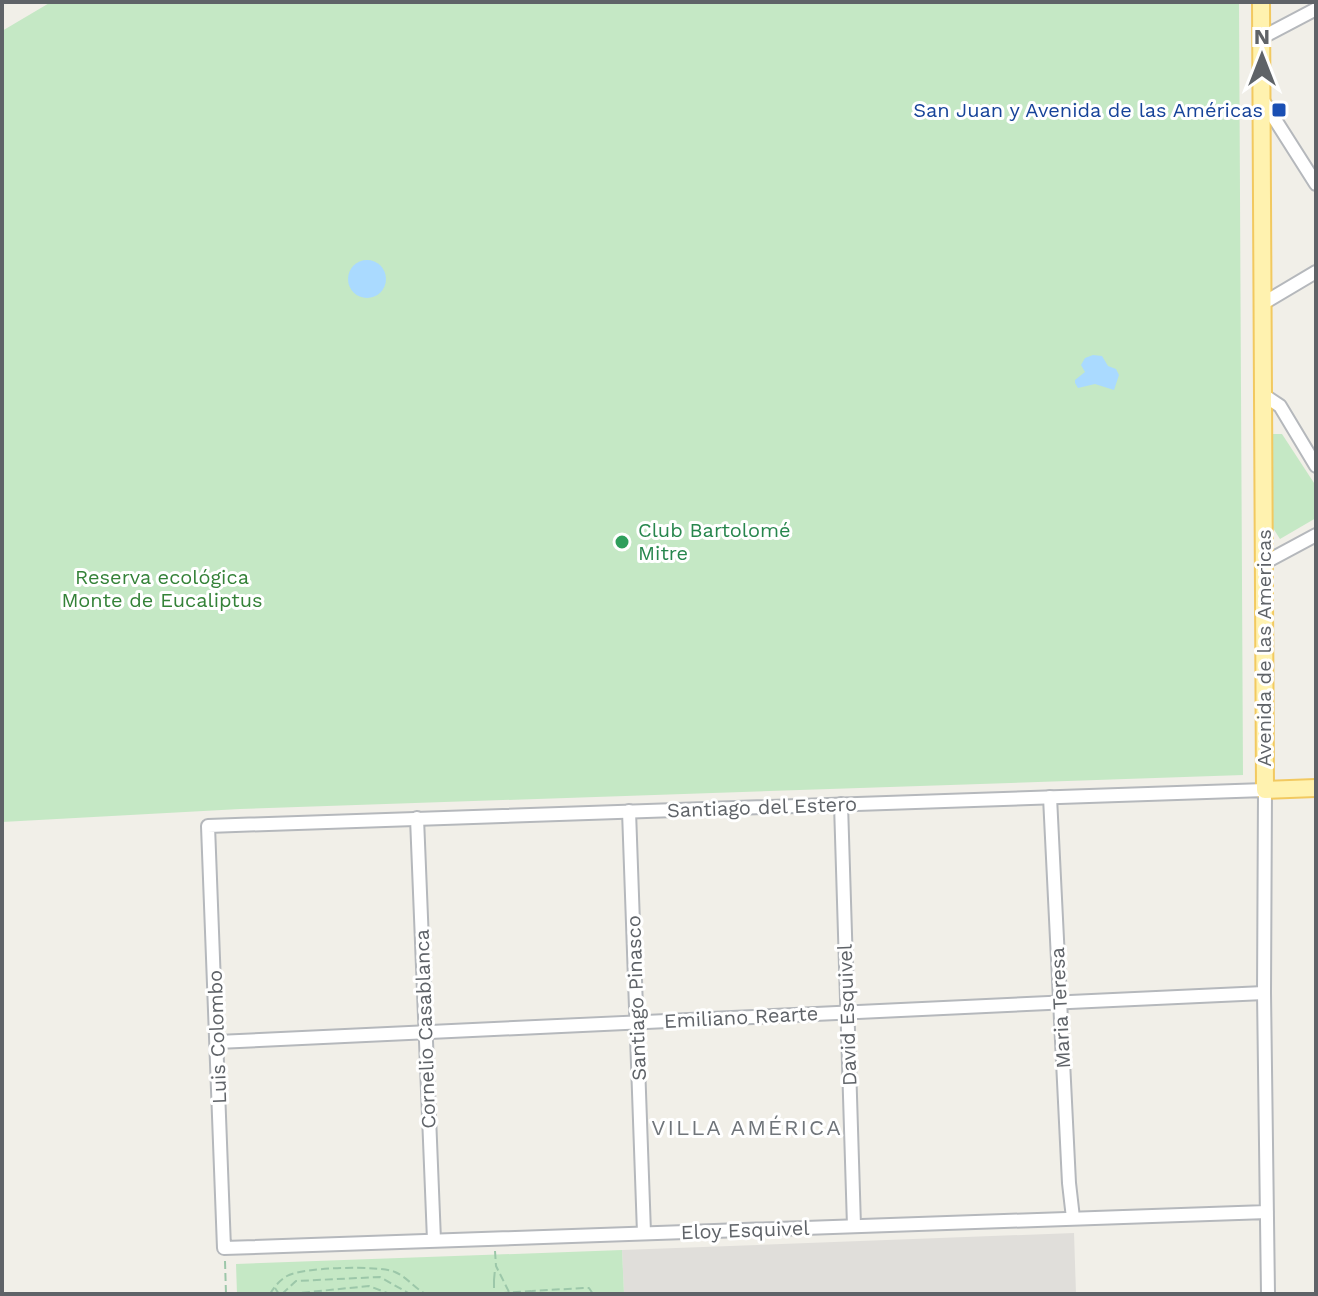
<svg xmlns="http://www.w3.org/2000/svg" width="1318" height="1296" font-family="'Work Sans',sans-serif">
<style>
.industrial{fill:#e0deda}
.green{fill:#c5e8c5}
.water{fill:#aadaff}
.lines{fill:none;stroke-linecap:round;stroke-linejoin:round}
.minor-casing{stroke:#b5b8bc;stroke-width:16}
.major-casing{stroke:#f2c960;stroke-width:20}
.path{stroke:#9cc7a9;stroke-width:2;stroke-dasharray:8 4;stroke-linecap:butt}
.minor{stroke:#fff;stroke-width:12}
.major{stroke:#fff2af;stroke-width:16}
.path-bridge{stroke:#9cc7a9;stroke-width:2;stroke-dasharray:8 4;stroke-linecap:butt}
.transit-dot{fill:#1a4fb4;stroke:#fff;stroke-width:3}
.leisure-dot{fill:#2e9e5b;stroke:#fff;stroke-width:3}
.labels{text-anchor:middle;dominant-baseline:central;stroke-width:6;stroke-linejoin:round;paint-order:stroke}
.transit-label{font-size:20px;fill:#164399;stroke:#fff;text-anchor:end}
.leisure-label{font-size:20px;fill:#27864d;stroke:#fff;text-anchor:start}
.park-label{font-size:20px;fill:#348238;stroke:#fff}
.street-label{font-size:20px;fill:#5f6368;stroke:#fff}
.neighbourhood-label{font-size:22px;letter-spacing:2px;fill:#70757a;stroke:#fff}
</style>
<rect width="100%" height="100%" fill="#f1efe8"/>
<path class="industrial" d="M1074,1233L1076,1294H624L622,1250Z"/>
<g class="green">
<path d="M51,2H1239L1243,775L240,809L2,822V31Z"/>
<path d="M1273,434H1282L1316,486V518L1280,539L1273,528Z"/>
<path d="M622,1250L624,1294H237L236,1264Z"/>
</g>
<g class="water">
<circle cx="367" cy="279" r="19"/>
<path d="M1093,355L1102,356L1108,366L1116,369L1119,375L1114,390L1095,384L1078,388L1075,383V380L1085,372L1081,365L1085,358Z"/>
</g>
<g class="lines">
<defs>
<g id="minor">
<path d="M1261,38L1316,9"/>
<path d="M1262,99L1316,184"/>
<path d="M1262,304L1316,272"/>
<path d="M1262,394L1280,406L1316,466"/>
<path d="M1264,563L1316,535"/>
<path d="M1050,797L1069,1183L1073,1218"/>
<path d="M841,804L854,1226"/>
<path d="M629,811L644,1233"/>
<path d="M417,818L434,1240"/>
<path d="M217,1042L1264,993"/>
<path d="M1267,1212L224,1248L208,826L1265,790L1264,993L1268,1294"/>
</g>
<path id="major" d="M1261,2L1265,790L1316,788"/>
</defs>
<use href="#minor" class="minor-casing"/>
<use href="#major" class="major-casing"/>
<g class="path">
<path d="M495,1251L496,1266L510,1294"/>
<path d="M225,1261L226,1294"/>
<path d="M494,1280L495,1269"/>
<path d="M275,1288L279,1294"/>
<path d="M270,1294C274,1287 280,1280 287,1276C302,1267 379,1265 395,1272C407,1277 414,1288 426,1294"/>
<path d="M282,1294L296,1281L380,1277L410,1294"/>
<path d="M290,1294L369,1286L390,1294"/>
<path d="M362,1294H364"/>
<path d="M489,1294L531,1291"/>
<path d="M529,1294L532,1291L583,1288H589L593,1294"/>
</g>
<use href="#minor" class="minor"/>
<use href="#major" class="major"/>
<path class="path-bridge" d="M494,1280V1294"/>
</g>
<rect class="transit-dot" x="1271" y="102" width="16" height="16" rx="4"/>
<circle class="leisure-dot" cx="622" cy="542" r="8"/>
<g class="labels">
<g class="transit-label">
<text x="1263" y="110">San Juan y Avenida de las Américas</text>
</g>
<g class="leisure-label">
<text x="638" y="530">Club Bartolomé<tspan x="638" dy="23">Mitre</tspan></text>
</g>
<g class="park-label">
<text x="162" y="577">Reserva ecológica<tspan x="162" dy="23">Monte de Eucaliptus</tspan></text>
</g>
<g class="street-label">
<text transform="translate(1264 648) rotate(-90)">Avenida de las Americas</text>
<text transform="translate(762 807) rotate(-2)">Santiago del Estero</text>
<text transform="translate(636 998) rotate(-92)">Santiago Pinasco</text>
<text transform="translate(1060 1008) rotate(-93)">Maria Teresa</text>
<text transform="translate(847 1015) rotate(-92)">David Esquivel</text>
<text transform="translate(741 1017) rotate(-3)">Emiliano Rearte</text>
<text transform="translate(425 1029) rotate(-92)">Cornelio Casablanca</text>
<text transform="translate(217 1037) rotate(-92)">Luis Colombo</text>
<text transform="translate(745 1230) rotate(-2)">Eloy Esquivel</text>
</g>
<g class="neighbourhood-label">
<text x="747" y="1127">VILLA AMÉRICA</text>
</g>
</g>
<rect width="1318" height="1296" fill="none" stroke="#5f6368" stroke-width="8"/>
<g transform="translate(1262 56)" stroke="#ffffff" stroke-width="6" paint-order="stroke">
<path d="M0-6L14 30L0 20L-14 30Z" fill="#5f6368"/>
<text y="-12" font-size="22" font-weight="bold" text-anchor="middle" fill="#5f6368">N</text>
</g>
</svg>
